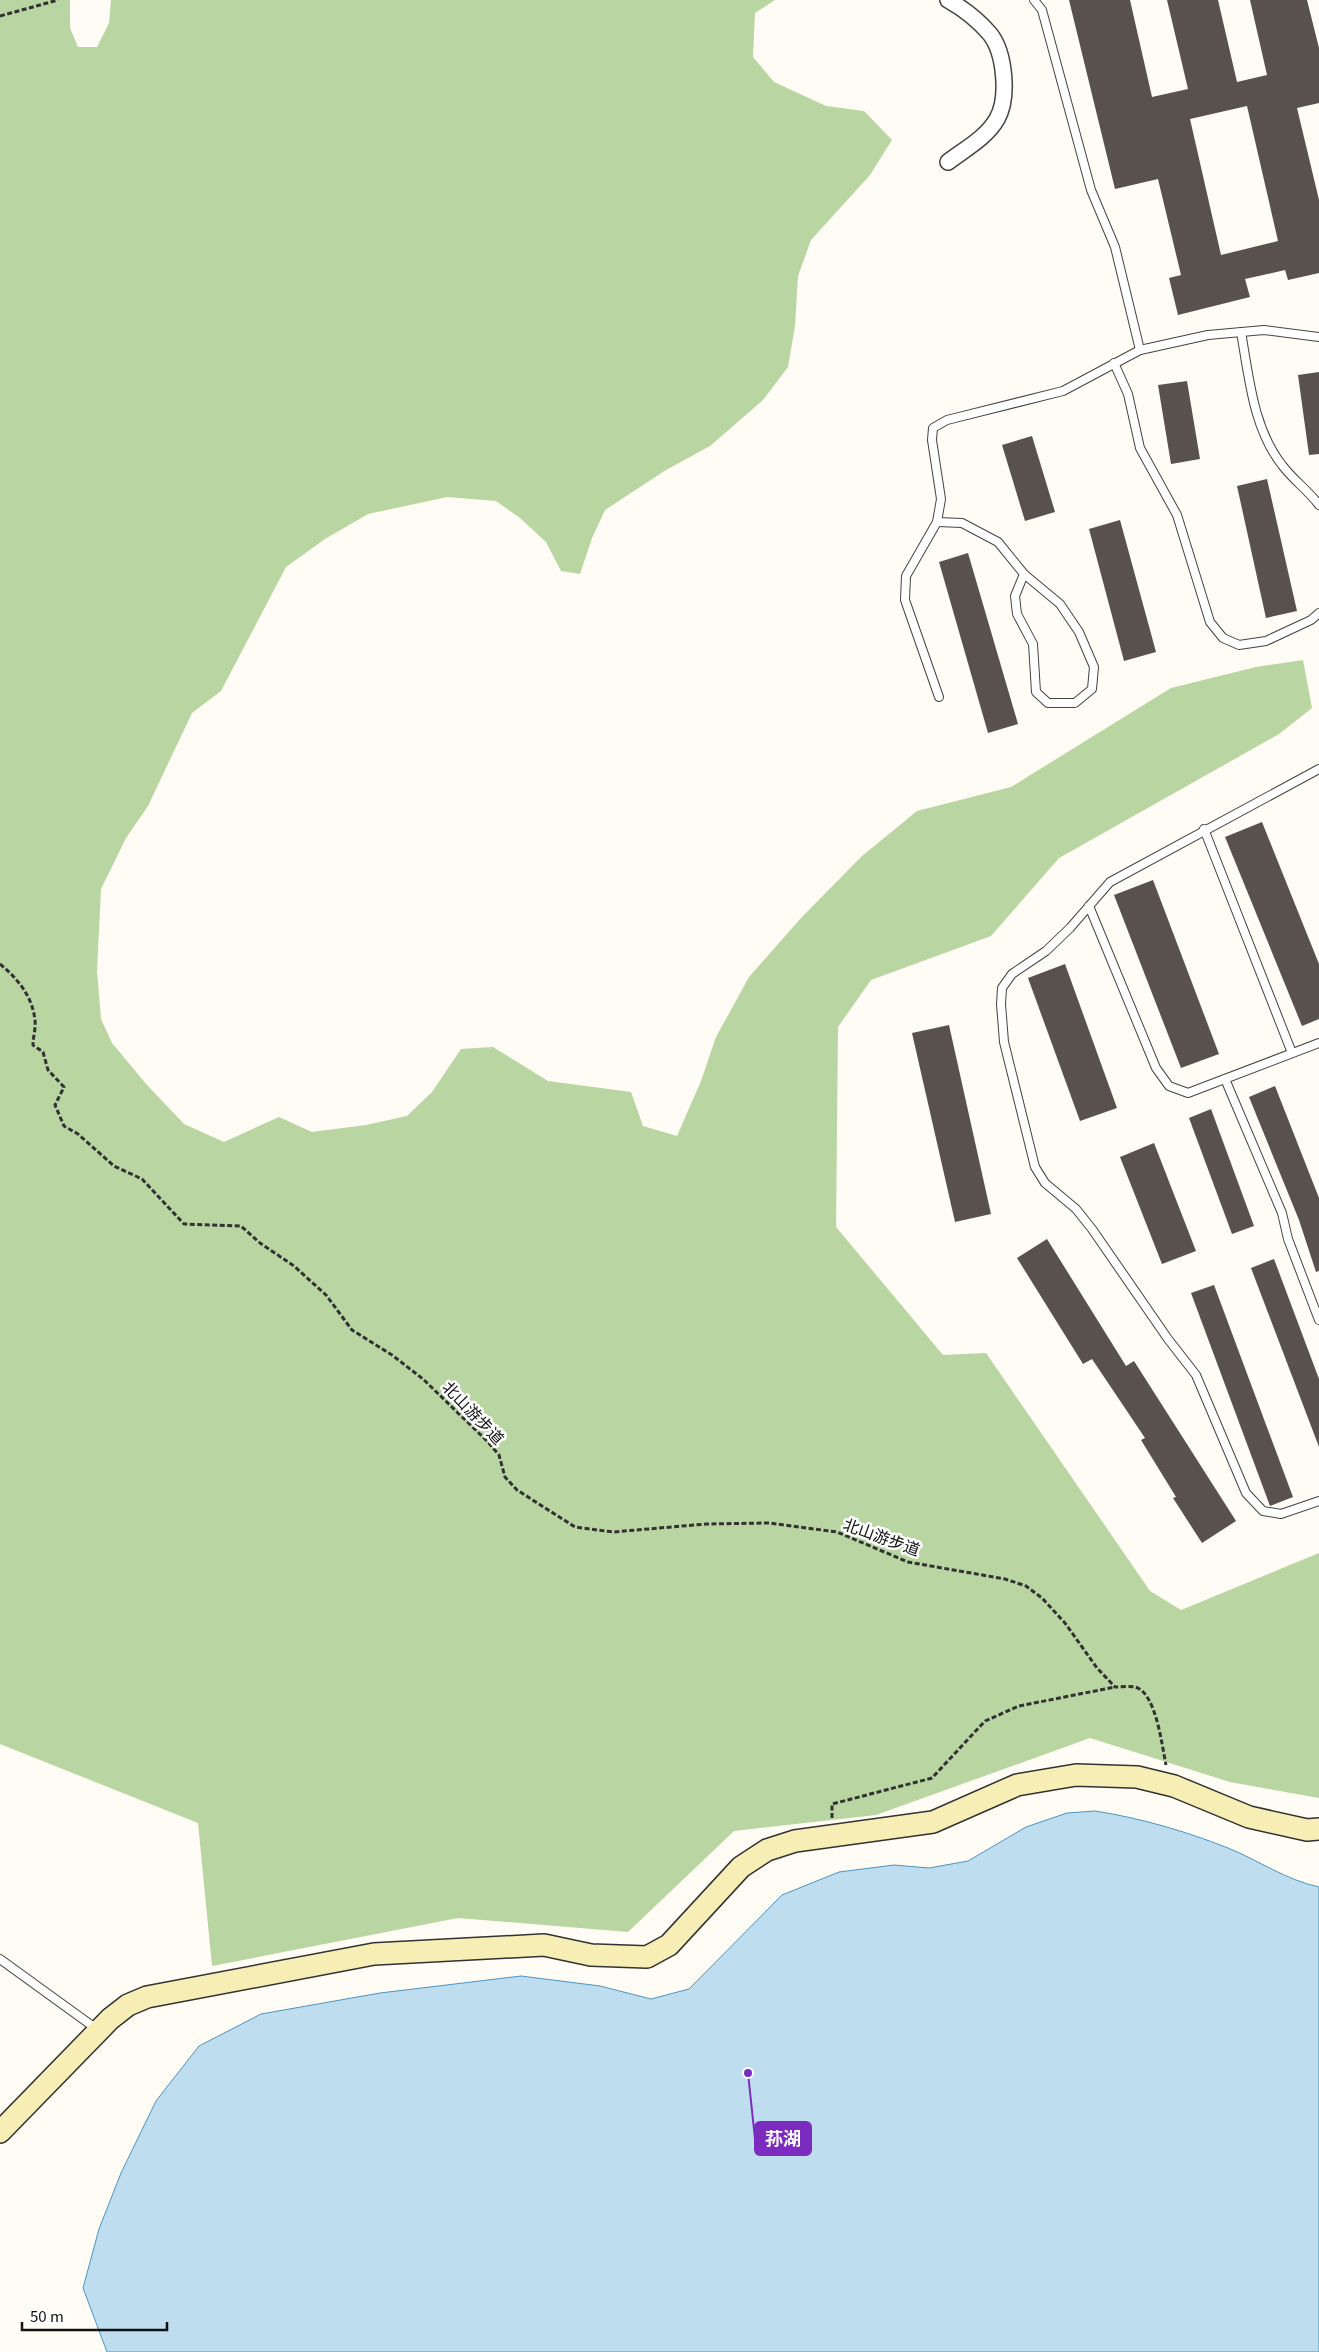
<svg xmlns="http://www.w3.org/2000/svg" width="1319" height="2352" font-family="Georgia,'Noto Sans SC',serif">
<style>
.forest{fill:#b9d5a1}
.water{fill:#bedef0;stroke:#4c94c0}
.building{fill:#58514d;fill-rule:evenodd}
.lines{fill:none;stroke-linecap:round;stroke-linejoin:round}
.service-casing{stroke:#434343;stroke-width:10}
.minor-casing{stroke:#434343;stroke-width:18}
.secondary-casing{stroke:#323232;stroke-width:24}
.path{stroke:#323232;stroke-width:3;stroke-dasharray:5 2.5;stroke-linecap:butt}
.service{stroke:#fff;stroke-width:8}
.minor{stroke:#fff;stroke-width:15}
.secondary{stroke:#f7eeb6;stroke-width:21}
.labels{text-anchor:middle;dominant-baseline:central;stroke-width:5;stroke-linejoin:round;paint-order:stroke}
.street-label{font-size:16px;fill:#101010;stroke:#fff}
.leader{fill:none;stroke:#7b2cbf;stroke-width:2}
.callout-dot{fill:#7b2cbf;stroke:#fff;stroke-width:2}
.callout{fill:#7b2cbf;stroke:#7b2cbf;stroke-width:2}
.callout-label{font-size:18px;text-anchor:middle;font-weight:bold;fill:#fff}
</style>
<rect width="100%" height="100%" fill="#fefcf4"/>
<path class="forest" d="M0,0H70V28L78,47H97L109,23L111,0H775L755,13L753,57L774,82L826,106L864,111L892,140L870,175L811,240L798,276L795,326L788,367L763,400L710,446L666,470L605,510L592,538L580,574L561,571L546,542L520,518L496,501L447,497L368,514L325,539L286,567L221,691L192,713L148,806L126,838L101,889L97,971L101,1019L112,1043L147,1085L184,1124L224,1142L279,1117L312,1132L366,1125L407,1116L432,1092L461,1049L493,1047L548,1081L631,1092L643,1126L677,1136L701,1081L716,1037L749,977L801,918L862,856L917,811L1011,787L1171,688L1256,667L1303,660L1312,708L1279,734L1059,858L991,936L871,980L838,1027L836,1227L943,1355L986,1353L1150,1591L1181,1610L1319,1553V1798L1230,1782L1090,1738L876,1815L734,1831L628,1932L458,1918L212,1966L198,1823L0,1744Z"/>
<path class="water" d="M1095,1811C1140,1818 1185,1831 1228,1848C1258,1860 1286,1880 1319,1887V2352H107L83,2288L99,2229L121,2173L156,2101L199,2046L261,2014L380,1993L521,1976L600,1986L651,1999L689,1989L782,1895L839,1872L894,1865L929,1868L968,1861L1026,1827L1067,1813Z"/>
<g class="building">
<path d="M1069,0H1130L1152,97L1188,89L1167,0H1218L1237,82L1267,75L1250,0H1307L1319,48V103L1297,108L1319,200V273L1288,280L1285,270L1245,279L1250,297L1178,315L1169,278L1181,275L1158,179L1115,189ZM1247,106L1278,241L1221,255L1190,119Z"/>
<path d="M1319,372V454L1309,455L1298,375Z"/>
<path d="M1187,381L1200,459L1171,464L1158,385Z"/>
<path d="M1032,436L1055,512L1025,521L1002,445Z"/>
<path d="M1267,479L1297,611L1266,618L1237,486Z"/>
<path d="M1120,520L1156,652L1124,661L1089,529Z"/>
<path d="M968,553L1018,724L988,733L939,562Z"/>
<path d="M1262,822L1319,964V1019L1302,1026L1225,837Z"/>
<path d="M1153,880L1219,1054L1181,1068L1114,895Z"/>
<path d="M1065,964L1117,1108L1080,1121L1028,978Z"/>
<path d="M949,1025L991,1214L955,1222L912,1033Z"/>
<path d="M1275,1086L1319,1198V1271L1316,1272L1299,1220L1249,1097Z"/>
<path d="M1211,1109L1254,1226L1232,1234L1189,1118Z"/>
<path d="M1154,1143L1196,1251L1162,1264L1120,1157Z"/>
<path d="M1047,1239L1126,1366L1134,1361L1236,1521L1202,1543L1173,1498L1176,1497L1141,1440L1145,1438L1092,1359L1083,1364L1017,1258Z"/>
<path d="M1274,1259L1319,1379V1447L1251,1268Z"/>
<path d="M1214,1285L1293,1497L1270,1506L1191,1293Z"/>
</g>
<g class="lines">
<defs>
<g id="service">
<path d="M1034,0L1042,10L1091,190L1115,247L1140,350"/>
<path d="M1241,332C1249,377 1253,428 1282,465C1293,480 1308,490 1319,505"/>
<path d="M1114,363L1128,394L1140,448L1177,515L1210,622L1223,638L1239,645L1266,641L1311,620L1319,613"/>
<path d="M937,522L962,523L998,542L1024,574L1060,604L1079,632L1094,667L1092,689L1075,703H1048L1036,692L1033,644L1017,614L1015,596L1024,574"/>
<path d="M939,697L905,600L906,576L937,522L941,499L932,440L933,428L947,420L1063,391L1140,350L1208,335L1264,330L1319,337"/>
<path d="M1319,769L1110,882L1070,928L1046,951L1012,974L1002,988L1001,1004L1004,1042L1035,1167L1045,1183L1076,1209L1092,1229L1168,1339L1196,1375L1246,1493L1263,1511L1281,1514L1319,1501"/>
<path d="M1204,829L1292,1053"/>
<path d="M1089,906L1156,1068L1169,1086L1188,1093L1319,1043"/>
<path d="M1225,1079L1282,1213L1288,1239L1319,1320"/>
<path d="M0,1959L98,2030"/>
</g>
<path id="minor" d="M948,162C965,149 986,138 997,119C1009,98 1005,53 990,34C978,20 964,9 948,0"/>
<path id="secondary" d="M0,2132L110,2019L128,2005L147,1997L374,1954L544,1945L591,1955L647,1957L669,1945L741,1867L767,1850L795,1841L933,1822L1017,1785L1076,1775L1137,1777L1174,1786L1249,1817L1307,1830L1319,1829"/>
</defs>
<use href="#service" class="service-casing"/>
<use href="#minor" class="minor-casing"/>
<use href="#secondary" class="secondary-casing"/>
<g class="path">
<path d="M0,16L58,0"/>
<path d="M0,964C18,979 33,997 35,1021C36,1028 33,1037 33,1045L43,1052L48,1070L64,1087L55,1105L64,1126L78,1134L114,1166L142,1179L184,1224L241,1226L260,1243L294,1266L326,1295L352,1330L392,1355L423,1379L487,1441L499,1455L505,1477L517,1490L575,1527L613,1532L706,1524L769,1523L837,1532L908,1562L1005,1579L1026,1586L1042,1598L1065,1623L1097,1668L1115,1687C1121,1687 1129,1686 1135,1687C1156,1692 1162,1746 1166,1765"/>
<path d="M832,1818V1804L932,1778L985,1721L1019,1706L1115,1687"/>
</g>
<use href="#service" class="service"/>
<use href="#minor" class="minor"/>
<use href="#secondary" class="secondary"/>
</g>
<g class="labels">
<g class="street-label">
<text transform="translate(474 1412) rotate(46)">北山游步道</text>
<text transform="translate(882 1536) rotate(20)">北山游步道</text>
</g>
</g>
<path class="leader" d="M748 2073L755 2139"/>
<circle class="callout-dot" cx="748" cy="2073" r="5"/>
<rect class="callout" x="755" y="2122" width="56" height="33" rx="5"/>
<g class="callout-label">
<text x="783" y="2145">荪湖</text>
</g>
<path d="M22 2322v8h145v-8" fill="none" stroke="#101010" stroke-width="2.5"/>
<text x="30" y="2322" font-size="15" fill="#101010" stroke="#ffffff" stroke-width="4" paint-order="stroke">50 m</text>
</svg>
